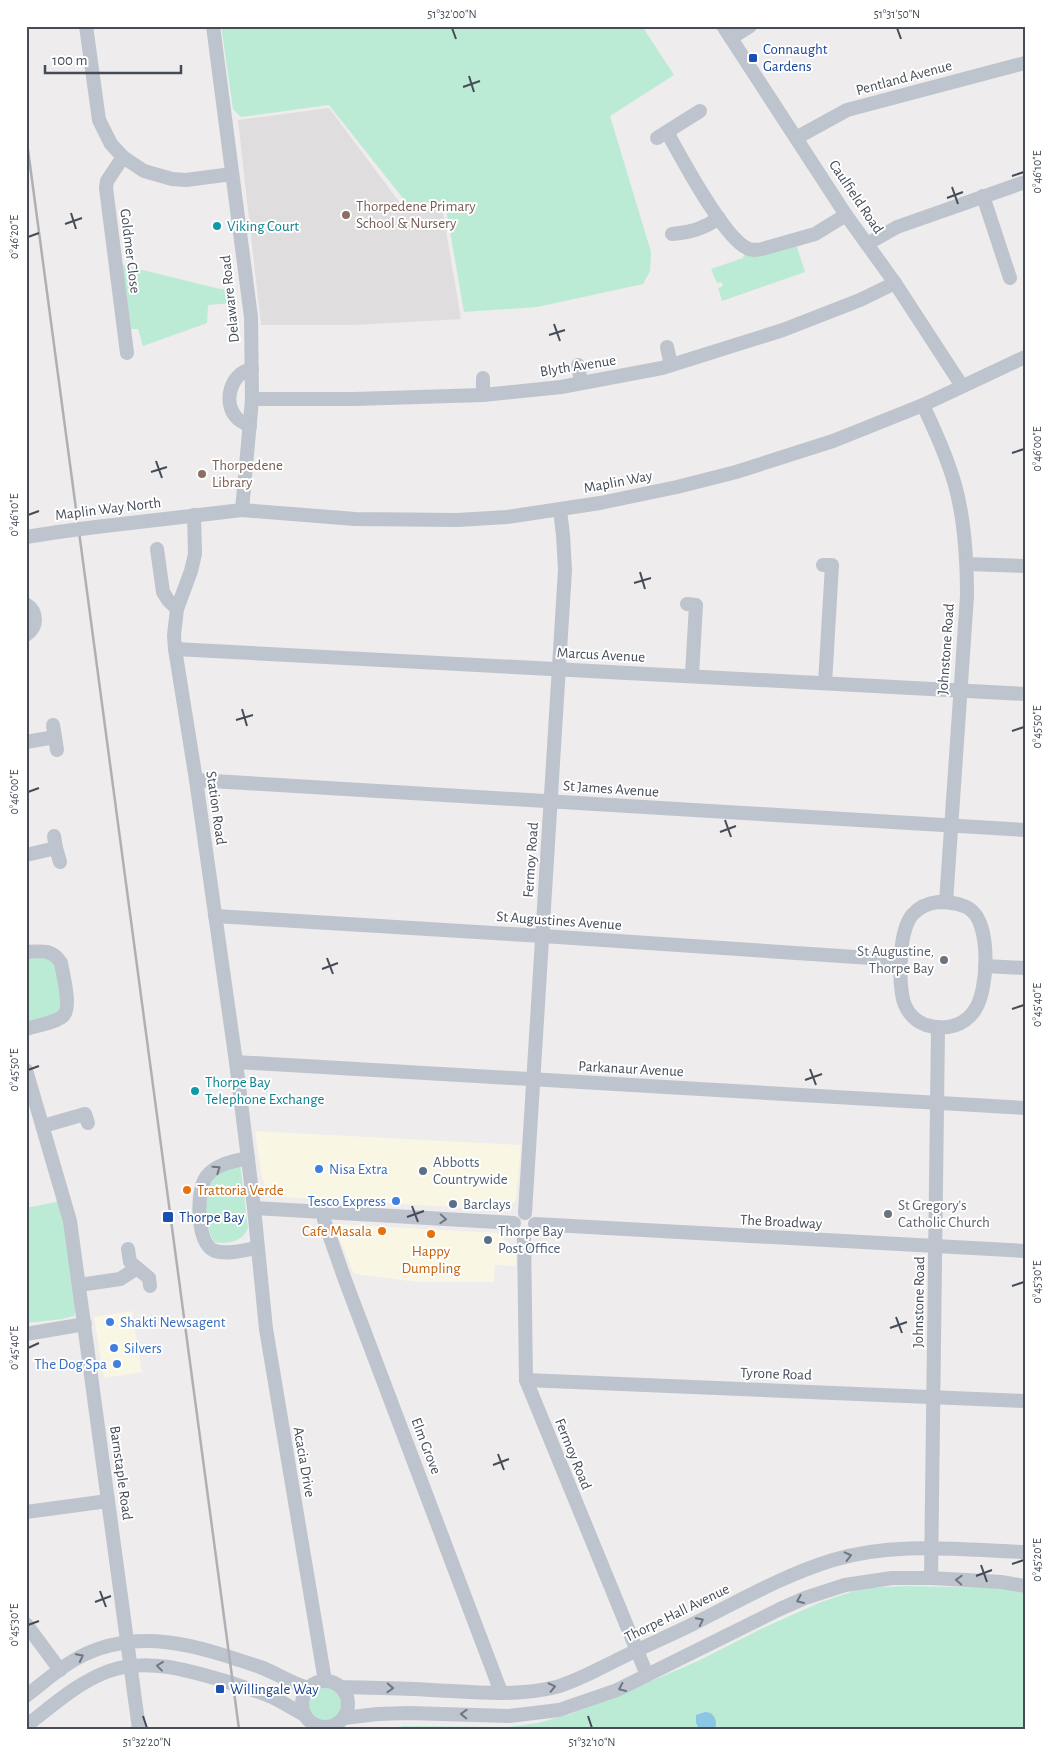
<svg xmlns="http://www.w3.org/2000/svg" width="1051" height="1755" font-family="'Alegreya Sans',sans-serif">
<style>
.commercial{fill:#faf6e4}
.education{fill:#dfdddd}
.green{fill:#bbebd4}
.water{fill:#8bc6e5}
.lines{fill:none;stroke-linecap:round;stroke-linejoin:round}
.minor{stroke:#bdc4cd;stroke-width:14}
.rail{stroke:#aeb0b6;stroke-width:2.5}
.minor-bridge{stroke:#bdc4cd;stroke-width:14}
.oneway{stroke:#6f7681}
.ticks{fill:none;stroke:#454c58;stroke-width:2}
.transit-dot{fill:#1a4fb4;stroke:#fff;stroke-width:2}
.education-dot{fill:#8d6e63;stroke:#fff;stroke-width:2}
.culture-dot{fill:#0f9aa8;stroke:#fff;stroke-width:2}
.worship-dot{fill:#6b7280;stroke:#fff;stroke-width:2}
.shop-dot{fill:#3f7fe0;stroke:#fff;stroke-width:2}
.service-dot{fill:#5c6f8a;stroke:#fff;stroke-width:2}
.food-dot{fill:#e8710a;stroke:#fff;stroke-width:2}
.labels{text-anchor:middle;dominant-baseline:central;stroke-width:4;stroke-linejoin:round;paint-order:stroke}
.transit-label{font-size:15px;fill:#164399;stroke:#fff;text-anchor:start}
.street-label{font-size:15px;fill:#454c58;stroke:#fff}
.education-label{font-size:15px;fill:#785e54;stroke:#fff;text-anchor:start}
.culture-label{font-size:15px;fill:#0d838f;stroke:#fff;text-anchor:start}
.worship-label{font-size:15px;fill:#5b616d;stroke:#fff;text-anchor:end}
.service-label{font-size:15px;fill:#4e5e75;stroke:#fff;text-anchor:start}
.shop-label{font-size:15px;fill:#366cbe;stroke:#fff;text-anchor:start}
.food-label{font-size:15px;fill:#c56008;stroke:#fff;text-anchor:start}
.neatline{fill:none;stroke:#454c58;stroke-width:2}
.ticks-label{font-size:12px;text-anchor:middle;fill:#454c58}
</style>
<rect width="100%" height="100%" fill="#eeecec"/>
<g class="commercial">
<path d="M255,1131L521,1145L516,1201L504,1210L282,1197L268,1190L262,1178Z"/>
<path d="M337,1224L497,1233L516,1249V1266L495,1265L494,1282H417L354,1274L334,1225Z"/>
<path d="M132,1311L142,1372L104,1378L94,1317Z"/>
</g>
<path class="education" d="M329,108L406,211L442,207L461,319L355,325H261L238,120Z"/>
<g class="green">
<path d="M221,26H642L674,75L610,116L651,252L650,271L643,284L537,307L464,312L445,203L406,202L329,105L241,117L233,109Z"/>
<path d="M796,244L805,272L722,301L718,288L723,286L721,282L717,283L711,269L743,258L745,252Z"/>
<path d="M122,265L220,289H232L233,303L208,305L207,323L143,346L138,329H131Z"/>
<path d="M26,956L55,960L63,1011L30,1022L26,1021Z"/>
<path d="M240,1163L248,1228C243,1241 228,1245 214,1242L208,1228L202,1202L206,1181Z"/>
<path d="M61,1201L76,1310L74,1316L62,1319L26,1323V1208Z"/>
<path d="M905,1586L992,1588L1025,1593V1729H402L401,1726H405L508,1727L538,1723L570,1714L614,1697L698,1661L761,1629L821,1602L863,1588Z"/>
<circle cx="325" cy="1705" r="17"/>
</g>
<path class="water" d="M705,1712C714,1712 718,1721 715,1729H699L696,1723V1715Z"/>
<g class="lines">
<g class="minor">
<path d="M86,26L99,120L111,144L123,157L144,171L172,179L186,180L232,174"/>
<path d="M213,26L251,317L252,399L242,510"/>
<path d="M723,26L846,215L895,283L962,386"/>
<path d="M731,38L750,26"/>
<path d="M667,132C681,157 723,237 747,248C752,251 757,250 762,249L815,234L846,215"/>
<path d="M657,138L700,111"/>
<path d="M796,138L847,110L1025,63"/>
<path d="M123,157L107,181L106,188L127,353"/>
<path d="M983,196L1010,278"/>
<path d="M672,234C688,233 705,228 719,218"/>
<path d="M867,244L897,227L1025,182"/>
<path d="M667,347L671,365"/>
<path d="M578,365L581,382"/>
<path d="M483,378V395"/>
<path d="M252,399H354L483,395L561,387L662,368L783,330L860,300L895,283"/>
<path d="M923,405C935,431 947,457 955,485C965,521 967,559 967,596L946,902"/>
<path d="M250,426C245,423 240,422 236,417C223,402 230,373 252,369"/>
<path d="M194,515L195,554L191,571L177,609L174,635L175,649L196,780L236,1062L254,1208L266,1329L325,1681"/>
<path d="M96,527L242,510L355,519L457,520L507,517L600,503L677,487L736,472L833,441L923,405L1025,357"/>
<path d="M26,537L58,532"/>
<path d="M157,549L163,592L168,600L177,609"/>
<path d="M967,564L1025,566"/>
<path d="M823,565H832L825,683"/>
<path d="M26,604C38,612 38,627 26,635"/>
<path d="M687,604L696,605L692,675"/>
<path d="M175,649L1025,694"/>
<path d="M55,737L57,750"/>
<path d="M26,742L55,737L53,725"/>
<path d="M196,780L1025,830"/>
<path d="M56,848L60,862"/>
<path d="M26,855L56,848L54,836"/>
<path d="M938,902C949,902 962,903 971,910C991,926 988,988 976,1008C966,1026 945,1031 926,1025C912,1020 904,1008 902,994C899,974 899,932 912,915C919,907 928,903 938,902Z"/>
<path d="M215,916L543,936L901,960"/>
<path d="M26,952C41,951 53,949 61,963C63,975 72,1008 63,1016C57,1022 35,1026 26,1029"/>
<path d="M985,966L1025,968"/>
<path d="M236,1062L1025,1108"/>
<path d="M26,1070L70,1221L139,1729"/>
<path d="M43,1126L85,1114L88,1123"/>
<path d="M248,1158C234,1161 216,1164 206,1177C196,1191 196,1245 215,1251C227,1255 244,1250 257,1248"/>
<path d="M254,1208L514,1223"/>
<path d="M324,1212V1220L345,1280L501,1692"/>
<path d="M525,1213L565,570L563,535L560,510"/>
<path d="M535,1224L1025,1251"/>
<path d="M524,1234L526,1380L647,1675"/>
<path d="M137,1268L149,1278L150,1286"/>
<path d="M79,1285L120,1279L137,1268L130,1262L128,1249"/>
<path d="M26,1334L85,1324"/>
<path d="M526,1380L1025,1401"/>
<path d="M26,1512L108,1501"/>
<path d="M931,1578L938,1027"/>
<path d="M26,1624L60,1670"/>
<circle cx="325" cy="1704" r="23"/>
<path d="M341,1687C371,1688 401,1688 432,1690C472,1692 516,1697 556,1687C578,1681 600,1668 621,1658C645,1646 669,1636 693,1624C739,1601 784,1575 833,1560C895,1541 962,1550 1025,1552"/>
<path d="M26,1696C42,1684 58,1669 76,1659C137,1625 198,1646 260,1667C277,1673 291,1684 309,1688"/>
<path d="M344,1718L377,1714L408,1713L509,1716L559,1710L617,1690L780,1609L805,1598L845,1585L892,1578H931L1001,1582L1025,1586"/>
<path d="M26,1726C52,1706 78,1682 109,1671C148,1657 191,1671 228,1682C243,1687 258,1691 272,1697C283,1702 294,1710 305,1715"/>
</g>
<path class="rail" d="M26,135L239,1729"/>
<path class="minor-bridge" d="M58,532L96,527"/>
</g>
<defs><path id="oneway-chevron" d="M-2-3.5L2.5 0L-2 3.5" fill="none" stroke-width="1.6" stroke-linecap="round" stroke-linejoin="round" transform="scale(1.25)"/></defs>
<g class="oneway">
<use href="#oneway-chevron" transform="translate(217 1169) rotate(-34)"/>
<use href="#oneway-chevron" transform="translate(443 1219) rotate(3)"/>
<use href="#oneway-chevron" transform="translate(848 1556) rotate(-14)"/>
<use href="#oneway-chevron" transform="translate(959 1580) rotate(-177)"/>
<use href="#oneway-chevron" transform="translate(800 1600) rotate(157)"/>
<use href="#oneway-chevron" transform="translate(700 1621) rotate(-27)"/>
<use href="#oneway-chevron" transform="translate(80 1657) rotate(-27)"/>
<use href="#oneway-chevron" transform="translate(160 1666) rotate(-173)"/>
<use href="#oneway-chevron" transform="translate(552 1687) rotate(-13)"/>
<use href="#oneway-chevron" transform="translate(390 1688) rotate(2)"/>
<use href="#oneway-chevron" transform="translate(622 1688) rotate(155)"/>
<use href="#oneway-chevron" transform="translate(464 1714) rotate(-178)"/>
</g>
<path class="ticks" d="M452,28L456,39M897,28L901,39M469,76L474,92M463,87L480,81M1012,176L1024,172M952,187L958,204M947,198L963,192M71,213L76,229M65,224L82,218M28,237L39,233M554,324L560,341M549,335L565,330M1012,453L1024,449M156,461L162,478M151,472L167,467M28,515L39,511M640,572L645,589M634,583L651,578M242,709L247,726M236,720L253,715M1012,731L1024,727M28,792L39,788M725,820L731,837M720,832L736,826M327,958L333,974M322,969L338,963M1012,1009L1024,1005M810,1069L816,1085M28,1070L39,1066M805,1080L822,1074M412,1206L418,1222M407,1217L424,1211M1012,1286L1024,1282M896,1317L902,1333M890,1328L907,1322M28,1348L39,1343M498,1454L504,1470M493,1465L509,1459M1012,1564L1024,1560M981,1565L987,1582M976,1576L992,1570M100,1591L106,1607M95,1602L111,1596M28,1625L39,1621M143,1716L147,1728M588,1716L592,1728"/>
<g class="transit-dot">
<rect x="748" y="53" width="10" height="10" rx="2.5"/>
<rect x="162" y="1211" width="12" height="12" rx="2.5"/>
<rect x="215" y="1684" width="10" height="10" rx="2.5"/>
</g>
<g class="education-dot">
<circle cx="346" cy="215" r="5"/>
<circle cx="202" cy="474" r="5"/>
</g>
<g class="culture-dot">
<circle cx="217" cy="226" r="5"/>
<circle cx="195" cy="1091" r="5"/>
</g>
<g class="worship-dot">
<circle cx="944" cy="960" r="5"/>
<circle cx="888" cy="1214" r="5"/>
</g>
<g class="shop-dot">
<circle cx="319" cy="1169" r="5"/>
<circle cx="396" cy="1201" r="5"/>
<circle cx="110" cy="1322" r="5"/>
<circle cx="114" cy="1348" r="5"/>
<circle cx="117" cy="1364" r="5"/>
</g>
<g class="service-dot">
<circle cx="423" cy="1171" r="5"/>
<circle cx="453" cy="1204" r="5"/>
<circle cx="488" cy="1240" r="5"/>
</g>
<g class="food-dot">
<circle cx="187" cy="1190" r="5"/>
<circle cx="382" cy="1231" r="5"/>
<circle cx="431" cy="1234" r="5"/>
</g>
<g class="labels">
<g class="transit-label">
<text x="763" y="49">Connaught<tspan x="763" dy="17">Gardens</tspan></text>
<text x="179" y="1217">Thorpe Bay</text>
<text x="230" y="1689">Willingale Way</text>
</g>
<g class="street-label">
<text transform="translate(904 78) rotate(-15)">Pentland Avenue</text>
<text transform="translate(856 197) rotate(56)">Caulfield Road</text>
<text transform="translate(130 251) rotate(83)">Goldmer Close</text>
<text transform="translate(230 299) rotate(-96)">Delaware Road</text>
<text transform="translate(578 366) rotate(-9)">Blyth Avenue</text>
<text transform="translate(618 482) rotate(-11)">Maplin Way</text>
<text transform="translate(108 509) rotate(-7)">Maplin Way North</text>
<text transform="translate(946 649) rotate(-86)">Johnstone Road</text>
<text transform="translate(601 655) rotate(3)">Marcus Avenue</text>
<text transform="translate(611 789) rotate(4)">St James Avenue</text>
<text transform="translate(216 808) rotate(82)">Station Road</text>
<text transform="translate(531 860) rotate(-86)">Fermoy Road</text>
<text transform="translate(559 921) rotate(4)">St Augustines Avenue</text>
<text transform="translate(631 1069) rotate(3)">Parkanaur Avenue</text>
<text transform="translate(781 1222) rotate(3)">The Broadway</text>
<text transform="translate(919 1302) rotate(-89)">Johnstone Road</text>
<text transform="translate(776 1374) rotate(2)">Tyrone Road</text>
<text transform="translate(426 1446) rotate(69)">Elm Grove</text>
<text transform="translate(573 1454) rotate(68)">Fermoy Road</text>
<text transform="translate(304 1462) rotate(80)">Acacia Drive</text>
<text transform="translate(121 1473) rotate(82)">Barnstaple Road</text>
<text transform="translate(677 1613) rotate(-26)">Thorpe Hall Avenue</text>
</g>
<g class="education-label">
<text x="356" y="206">Thorpedene Primary<tspan x="356" dy="17">School &amp; Nursery</tspan></text>
<text x="212" y="465">Thorpedene<tspan x="212" dy="17">Library</tspan></text>
</g>
<g class="culture-label">
<text x="227" y="226">Viking Court</text>
<text x="205" y="1082">Thorpe Bay<tspan x="205" dy="17">Telephone Exchange</tspan></text>
</g>
<g class="worship-label">
<text x="934" y="951">St Augustine,<tspan x="934" dy="17">Thorpe Bay</tspan></text>
<text x="898" y="1205" text-anchor="start">St Gregory's<tspan x="898" dy="17">Catholic Church</tspan></text>
</g>
<g class="service-label">
<text x="433" y="1162">Abbotts<tspan x="433" dy="17">Countrywide</tspan></text>
<text x="463" y="1204">Barclays</text>
<text x="498" y="1231">Thorpe Bay<tspan x="498" dy="17">Post Office</tspan></text>
</g>
<g class="shop-label">
<text x="329" y="1169">Nisa Extra</text>
<text x="386" y="1201" text-anchor="end">Tesco Express</text>
<text x="120" y="1322">Shakti Newsagent</text>
<text x="124" y="1348">Silvers</text>
<text x="107" y="1364" text-anchor="end">The Dog Spa</text>
</g>
<g class="food-label">
<text x="197" y="1190">Trattoria Verde</text>
<text x="372" y="1231" text-anchor="end">Cafe Masala</text>
<text x="431" y="1251" text-anchor="middle">Happy<tspan x="431" dy="17">Dumpling</tspan></text>
</g>
</g>
<rect width="1051" height="1755" fill="none" stroke="#ffffff" stroke-width="55"/>
<path d="M45 65v8h136v-8" fill="none" stroke="#454c58" stroke-width="2.5"/>
<text x="52" y="65" font-size="15" fill="#454c58" stroke="#ffffff" stroke-width="4" paint-order="stroke">100 m</text>
<rect x="28" y="28" width="996" height="1700" class="neatline"/>
<g class="ticks-label">
<text x="452" y="18">51°32'00"N</text>
<text x="897" y="18">51°31'50"N</text>
<text transform="translate(1037 172) rotate(-90)" y="4">0°46'10"E</text>
<text transform="translate(14 237) rotate(-90)" y="4">0°46'20"E</text>
<text transform="translate(1037 449) rotate(-90)" y="4">0°46'00"E</text>
<text transform="translate(14 515) rotate(-90)" y="4">0°46'10"E</text>
<text transform="translate(1037 727) rotate(-90)" y="4">0°45'50"E</text>
<text transform="translate(14 792) rotate(-90)" y="4">0°46'00"E</text>
<text transform="translate(1037 1005) rotate(-90)" y="4">0°45'40"E</text>
<text transform="translate(14 1070) rotate(-90)" y="4">0°45'50"E</text>
<text transform="translate(1037 1282) rotate(-90)" y="4">0°45'30"E</text>
<text transform="translate(14 1348) rotate(-90)" y="4">0°45'40"E</text>
<text transform="translate(1037 1560) rotate(-90)" y="4">0°45'20"E</text>
<text transform="translate(14 1625) rotate(-90)" y="4">0°45'30"E</text>
<text x="147" y="1746">51°32'20"N</text>
<text x="592" y="1746">51°32'10"N</text>
</g>
</svg>
